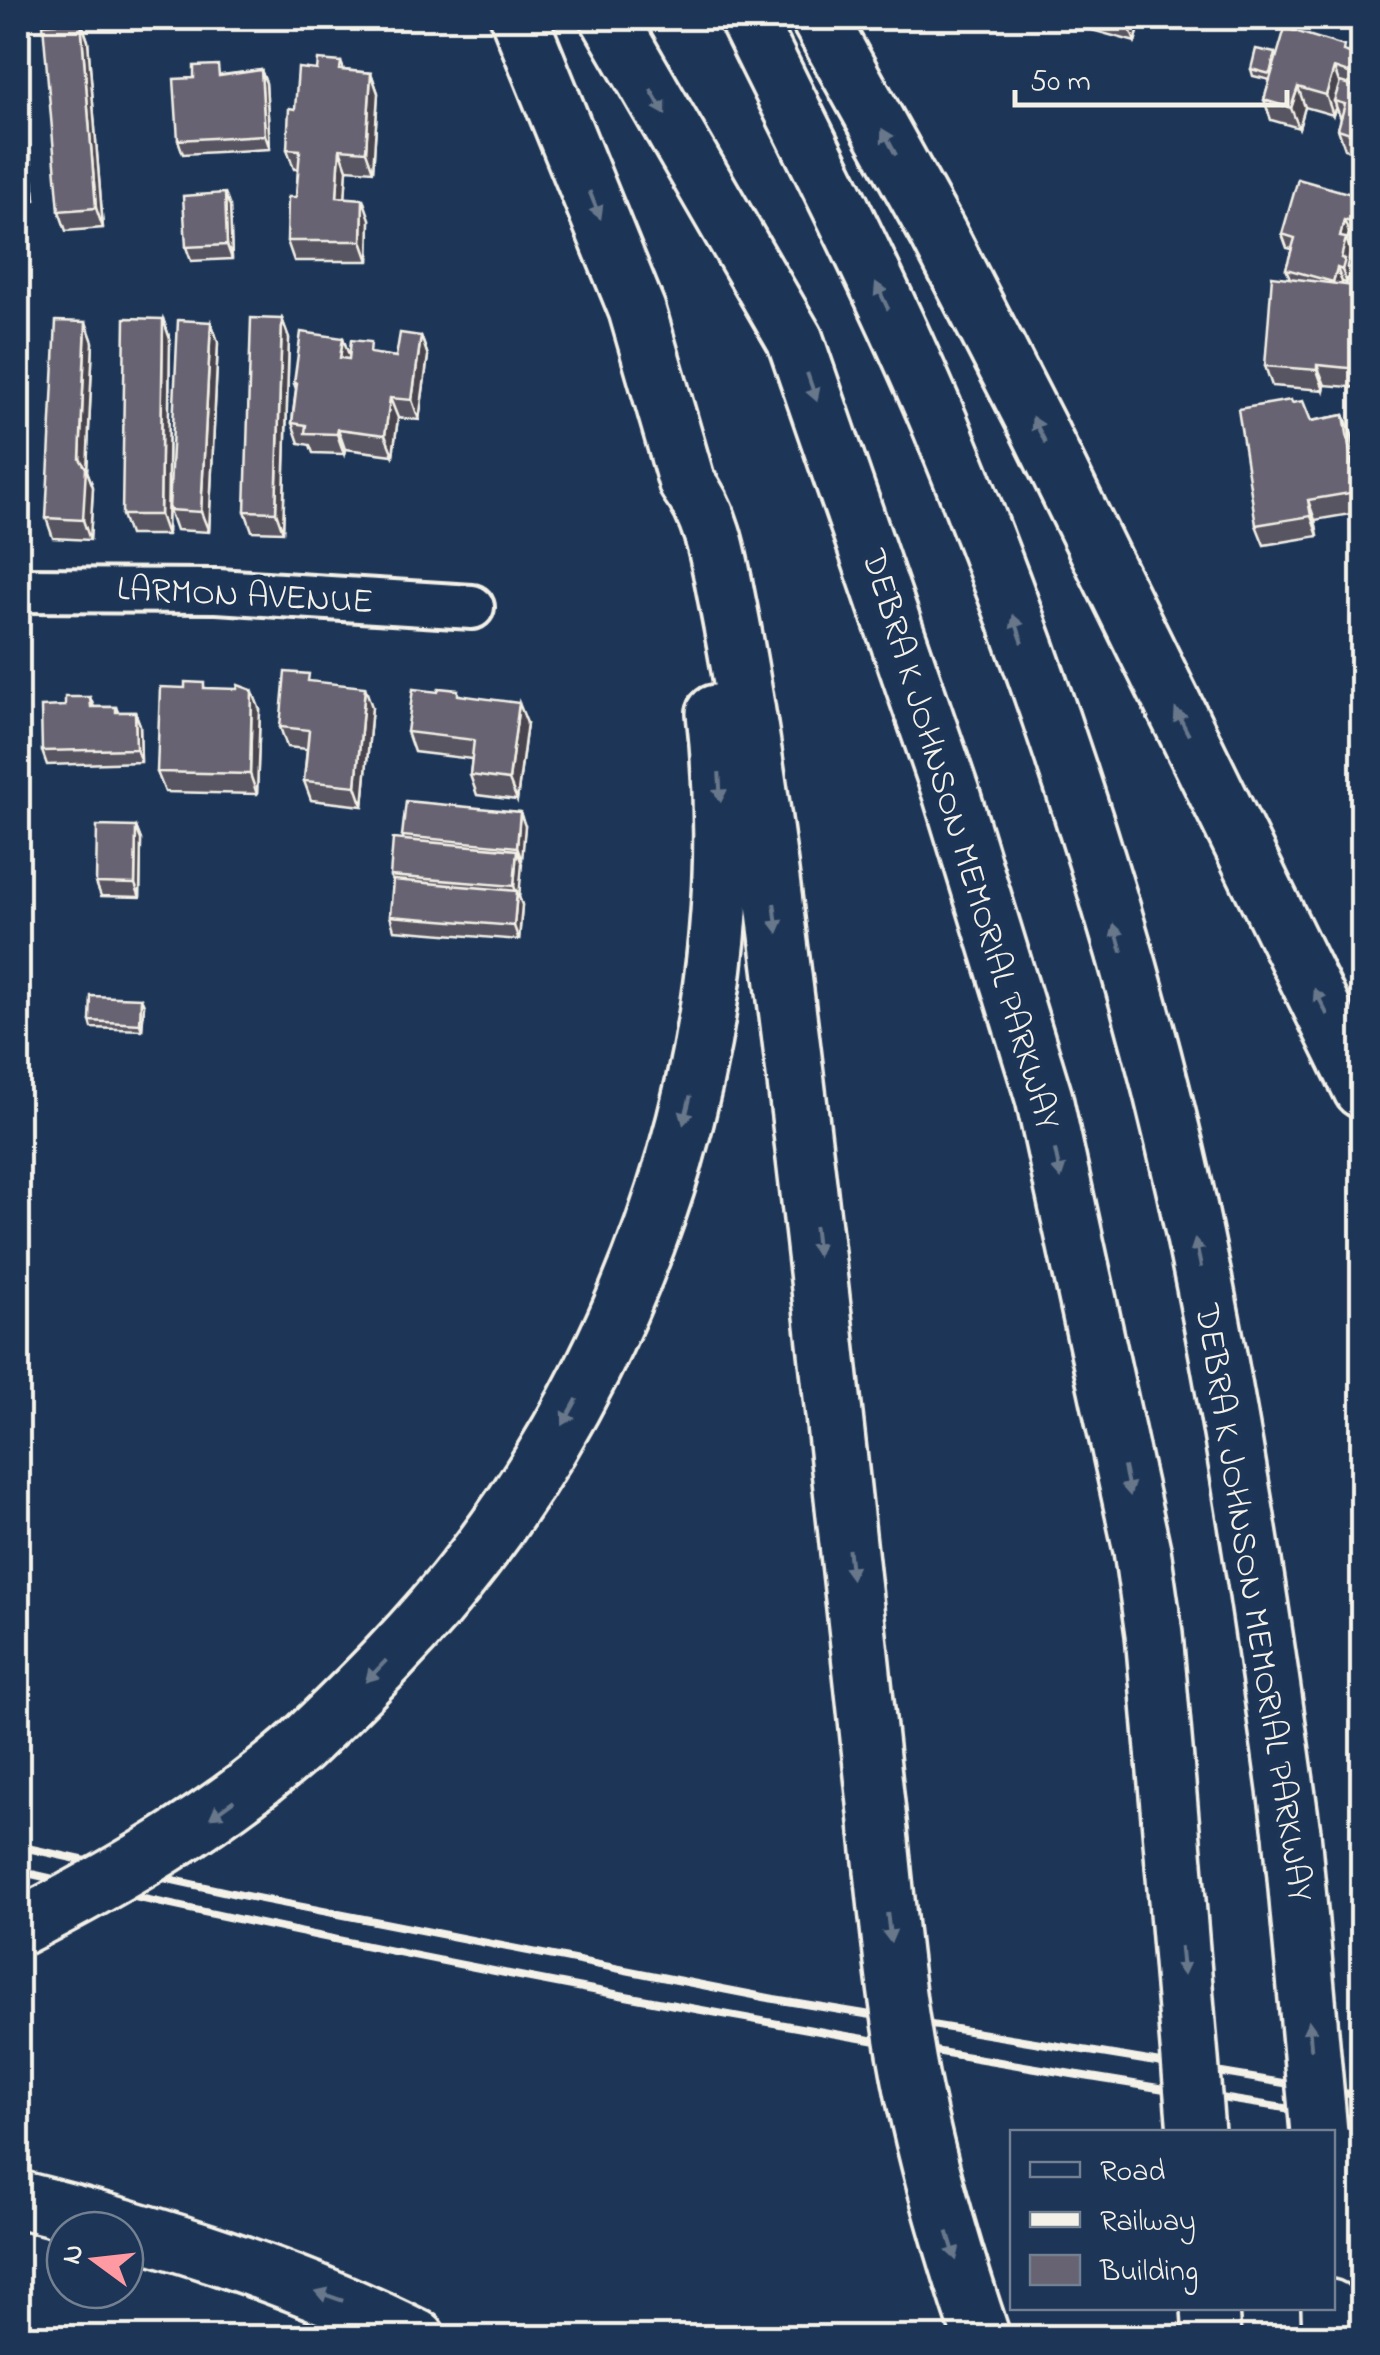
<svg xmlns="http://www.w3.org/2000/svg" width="1380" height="2355" font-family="'Indie Flower',sans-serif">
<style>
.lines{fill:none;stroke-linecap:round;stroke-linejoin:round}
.minor-casing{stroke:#f4f1e8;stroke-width:50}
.motorway-casing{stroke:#f4f1e8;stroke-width:62}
.minor{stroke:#1d3557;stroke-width:42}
.motorway{stroke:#1d3557;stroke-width:55}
.rail{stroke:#f4f1e8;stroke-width:8}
.motorway-bridge-casing{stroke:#f4f1e8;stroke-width:62;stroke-linecap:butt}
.motorway-bridge{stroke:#1d3557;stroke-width:55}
.wall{fill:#595562;stroke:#f4f1e8;stroke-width:2.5}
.shaded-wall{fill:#484550;stroke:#f4f1e8;stroke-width:2.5}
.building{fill:#676372;stroke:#f4f1e8;stroke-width:2.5}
.oneway{fill:#68778a}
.labels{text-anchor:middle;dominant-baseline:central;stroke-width:10;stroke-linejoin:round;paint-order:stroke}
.street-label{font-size:35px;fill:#f4f1e8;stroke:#1d3557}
</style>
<rect width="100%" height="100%" fill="#1d3557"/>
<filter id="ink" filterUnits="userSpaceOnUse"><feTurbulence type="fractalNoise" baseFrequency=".01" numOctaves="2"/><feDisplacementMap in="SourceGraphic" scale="20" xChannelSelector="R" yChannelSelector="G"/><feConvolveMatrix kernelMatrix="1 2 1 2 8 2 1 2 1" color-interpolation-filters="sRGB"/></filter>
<g filter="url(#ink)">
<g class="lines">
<defs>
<path id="minor" d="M18,590L217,591L472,607"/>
<g id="motorway">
<path d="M519,18L637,310L687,483C715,519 720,567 729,610C745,692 757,774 768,856C810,1181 844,1506 879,1831"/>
<path d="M609,18L795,340L951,793L1044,1098L1142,1550L1154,1634L1174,1864"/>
<path d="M747,18C813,152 882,286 940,424C1041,671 1127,930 1185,1190C1231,1402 1263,1618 1292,1833"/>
<path d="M819,18L939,235L1039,430L1362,1090"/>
<path d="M298,1748C360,1689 421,1628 473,1560C654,1323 749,1011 715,713"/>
<path d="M18,2199C154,2233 291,2274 417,2338"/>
<path d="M1210,2308L1212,2338"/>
<path d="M1330,2308L1331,2338"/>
</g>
</defs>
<use href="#minor" class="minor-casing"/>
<use href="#motorway" class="motorway-casing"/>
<use href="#minor" class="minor"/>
<use href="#motorway" class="motorway"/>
<g class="rail">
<path d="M18,1846L241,1895L774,1999L1362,2096"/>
<path d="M18,1871C462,1972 912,2051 1362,2120"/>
</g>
<defs>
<g id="motorway-bridge">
<path d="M879,1831C888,1919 896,2008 914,2095C931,2178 955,2258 982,2338"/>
<path d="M1292,1833L1319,2132"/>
<path d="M1174,1864L1196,2132"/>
<path d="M18,1928C118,1877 212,1822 298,1748"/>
</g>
</defs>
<use href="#motorway-bridge" class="motorway-bridge-casing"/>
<use href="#motorway-bridge" class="motorway-bridge"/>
</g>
<g class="wall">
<path d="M1084,18H1142L1135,42L1088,29Z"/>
<path d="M1348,18H1362V32L1352,28Z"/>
<path d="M81,21L88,41L103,228L66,231L59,211Z"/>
<path d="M1347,52L1362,57V154L1345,149L1338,129L1341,119L1336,106L1333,115L1305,107L1299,128L1271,120L1264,100L1270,80L1253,76L1251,69L1275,53L1277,57Z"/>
<path d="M341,62L344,70L371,73L378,93L373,171L347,169L345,198L370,219L369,261H294L287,241L296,197L298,169H294L287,149L295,109L317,70Z"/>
<path d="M261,70L266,83L270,149L183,154L178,140L222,75Z"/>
<path d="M22,109L27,123L35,200L18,202V110Z"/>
<path d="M1362,197V237L1349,233L1347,241L1351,252L1347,266L1350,272L1347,283L1342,282L1341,285L1362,287V388L1325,385L1324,390L1272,386L1265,366L1290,278L1286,269L1292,249L1287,248L1282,234Z"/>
<path d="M230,207L232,259L191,261L186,247Z"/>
<path d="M163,319L170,339L167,535H129L122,515Z"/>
<path d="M282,319L289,338L283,532L252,531L245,511Z"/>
<path d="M211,322L218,342L209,532L176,530L169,510Z"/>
<path d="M421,336L428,356L419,420L398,418L393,455L345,449L344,454L313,453L310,445L299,443L292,423L296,389L294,383L343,338L349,356L375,354L396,357Z"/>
<path d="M93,342L87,471L93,487L90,540L53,538L46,518Z"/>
<path d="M18,385L26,399L27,441H18Z"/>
<path d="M1292,403L1311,421L1344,415L1352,435L1356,464H1360L1362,470V512L1315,520L1318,536L1264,545L1256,525Z"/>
<path d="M311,682L372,707L363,806L311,800L304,781L307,749L287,747L280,727Z"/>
<path d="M206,688L260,710L257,794L165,792L157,772Z"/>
<path d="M460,695L527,723L517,800L477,795L470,775L472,759L414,752L407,732Z"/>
<path d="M90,697L94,707H116L118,712H135L140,725L141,762L47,765L42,751L65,706Z"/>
<path d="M525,826L521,861L519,897L522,905L519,940L394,930L390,916L393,883L390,876L404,840L402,836Z"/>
<path d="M136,827L141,840L140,897L101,896L96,883Z"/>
<path d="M141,998L144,1005L142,1030L92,1028L90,1021Z"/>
</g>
<g class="shaded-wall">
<path d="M1133,18H1142L1135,42L1130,29Z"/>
<path d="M81,21L88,41L103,228L96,208Z"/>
<path d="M1334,68L1341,88L1334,101L1336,106L1333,115L1326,95Z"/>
<path d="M261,70L266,83L270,149L265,135Z"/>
<path d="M371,73L378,93L373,171L366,151Z"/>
<path d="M1298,87L1305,107L1299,128L1291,108Z"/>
<path d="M22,109L27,123L35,200L30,186Z"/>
<path d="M340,149L347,169L344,217L337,197Z"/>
<path d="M225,193L230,207L232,259L227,245Z"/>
<path d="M363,199L370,219L369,261L362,241Z"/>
<path d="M1344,220L1349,233L1347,241L1351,252L1347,266L1350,272L1347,283L1342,270L1340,237Z"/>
<path d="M1337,268L1342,282L1338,296L1333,282Z"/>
<path d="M163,319L170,339L167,535L160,515Z"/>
<path d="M282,319L289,338L283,532L276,512Z"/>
<path d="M86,322L93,342L87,471L93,487L90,540L83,520L80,459Z"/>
<path d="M211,322L218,342L209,532L201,512Z"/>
<path d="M1362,325V380L1358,369Z"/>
<path d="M421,336L428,356L419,420L412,400Z"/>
<path d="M343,338L350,358L348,378L340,358Z"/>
<path d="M1317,365L1325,385L1324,390L1317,370Z"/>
<path d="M21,385L26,399L27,441L22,427Z"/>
<path d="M390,398L398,418L393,455L385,435Z"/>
<path d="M1344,415L1352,435L1360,485L1352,465Z"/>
<path d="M338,429L345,449L344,454L337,434Z"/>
<path d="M1308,500L1315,520L1318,536L1311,516Z"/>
<path d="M365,687L372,707L363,806L356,786Z"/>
<path d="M252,690L260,710L257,794L250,774Z"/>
<path d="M519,703L527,723L517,800L509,780Z"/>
<path d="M135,712L140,725L141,762L136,749Z"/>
<path d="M520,812L525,826L522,861L517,847Z"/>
<path d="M136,827L141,840L140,897L135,884Z"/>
<path d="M517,850L522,864L519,897L522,905L519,940L514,926L517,894L514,886Z"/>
<path d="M141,998L144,1005L142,1030L140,1024Z"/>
</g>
<g class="building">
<path d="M1092,18H1133L1130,29Z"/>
<path d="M81,21L96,208L59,211L43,24Z"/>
<path d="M1285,28L1344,46L1343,51L1362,57V137L1338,129L1345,104L1334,101L1340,82L1353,86L1357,76L1334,68L1326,95L1298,87L1291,108L1264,100Z"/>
<path d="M1256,49L1275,53L1270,74L1251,69Z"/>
<path d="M318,60L341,62L340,70L371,73L366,151L340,149L337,197L363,199L362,241H287L288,197H296L300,150L287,149L289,108L295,109L298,68L317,70Z"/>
<path d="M218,65L219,76L261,70L265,135L178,140L174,79L194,78V66Z"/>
<path d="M22,109L30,186L18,187V110Z"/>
<path d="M1298,179L1362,197V225L1344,220L1340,237L1346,238L1341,258L1345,259L1342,270L1337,268L1333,282L1286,269L1295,238L1282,234Z"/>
<path d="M225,193L227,245L186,247L183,196Z"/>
<path d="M1272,276L1362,287V325L1358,369L1317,365V370L1265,366Z"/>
<path d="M125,318L163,319L160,515H122Z"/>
<path d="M251,318L282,319L276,512L245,511Z"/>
<path d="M178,320L211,322L201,512L169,510Z"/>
<path d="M56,321L86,322L80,459L86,468L83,520L46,518Z"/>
<path d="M301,332L343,338L340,358L349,359L351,340L371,342L370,353L396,357L400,333L421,336L412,400L390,398L385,435L338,429L337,434L305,433L306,425L292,423L297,383H294Z"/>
<path d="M18,385H21L22,427H18Z"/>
<path d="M1291,400L1292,403L1303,401L1311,421L1344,415L1352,465L1360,464L1362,491L1308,500L1311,516L1256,525L1238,409Z"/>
<path d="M285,672L309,674L308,681L365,687L356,786L304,781L309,730L280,727Z"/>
<path d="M185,682L204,683V688L237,689L238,685L252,690L250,774L157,772L160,687L185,688Z"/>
<path d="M439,688L458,690V695L519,703L509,780L470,775L474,740L407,732L413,689L438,692Z"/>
<path d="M65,697H90L91,707H116V712H135L136,749L42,751L41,707L65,706Z"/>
<path d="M406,801L520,812L517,847L402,836Z"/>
<path d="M97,826L136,827L135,884L96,883Z"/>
<path d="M393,839L517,850L514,886L390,876Z"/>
<path d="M393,880L517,891L514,926L390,916Z"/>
<path d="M91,996L141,998L140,1024L90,1021Z"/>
</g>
<defs><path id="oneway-solid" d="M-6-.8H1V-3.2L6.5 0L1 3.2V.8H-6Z" transform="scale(2.5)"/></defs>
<g class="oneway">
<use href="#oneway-solid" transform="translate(658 102) rotate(60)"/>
<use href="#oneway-solid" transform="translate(889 142) rotate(-118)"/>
<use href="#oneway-solid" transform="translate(595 205) rotate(68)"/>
<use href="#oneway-solid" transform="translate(882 296) rotate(-115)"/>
<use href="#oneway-solid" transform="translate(812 387) rotate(71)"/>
<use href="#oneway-solid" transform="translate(1039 430) rotate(-117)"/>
<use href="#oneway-solid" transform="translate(1018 629) rotate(-109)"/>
<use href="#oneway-solid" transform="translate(1182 722) rotate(-117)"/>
<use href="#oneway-solid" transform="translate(720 787) rotate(87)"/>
<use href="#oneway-solid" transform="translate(776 918) rotate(83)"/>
<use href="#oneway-solid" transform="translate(1118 938) rotate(-106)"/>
<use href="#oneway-solid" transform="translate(1321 1002) rotate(-116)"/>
<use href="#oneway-solid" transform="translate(687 1110) rotate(104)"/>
<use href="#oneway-solid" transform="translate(1058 1164) rotate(78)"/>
<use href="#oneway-solid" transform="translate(816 1241) rotate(84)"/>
<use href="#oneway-solid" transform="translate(1198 1253) rotate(-102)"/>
<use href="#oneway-solid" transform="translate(570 1412) rotate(119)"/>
<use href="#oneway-solid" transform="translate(1127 1481) rotate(78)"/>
<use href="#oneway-solid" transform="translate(850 1564) rotate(84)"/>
<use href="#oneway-solid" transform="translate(376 1671) rotate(134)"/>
<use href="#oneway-solid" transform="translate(222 1809) rotate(144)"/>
<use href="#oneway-solid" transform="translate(889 1928) rotate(83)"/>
<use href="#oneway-solid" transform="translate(1182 1961) rotate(85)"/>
<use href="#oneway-solid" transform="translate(1310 2035) rotate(-95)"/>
<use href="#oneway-solid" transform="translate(952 2246) rotate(73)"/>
<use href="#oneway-solid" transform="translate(329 2296) rotate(-161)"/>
</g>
</g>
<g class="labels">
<g class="street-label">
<text transform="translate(245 597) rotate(3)">LARMON AVENUE</text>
<text transform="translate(959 840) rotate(73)">DEBRA K JOHNSON MEMORIAL PARKWAY</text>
<text transform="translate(1252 1603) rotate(81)">DEBRA K JOHNSON MEMORIAL PARKWAY</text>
</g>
</g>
<rect width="1380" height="2355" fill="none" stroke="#1d3557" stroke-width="60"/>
<rect x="30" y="30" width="1320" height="2295" fill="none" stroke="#f4f1e8" stroke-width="4" filter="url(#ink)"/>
<rect x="1010" y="2130" width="325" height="180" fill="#1d3557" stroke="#738091" stroke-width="2.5"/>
<rect x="1030" y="2162" width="50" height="15" fill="#1d3557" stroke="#738091" stroke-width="2.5"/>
<text x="1100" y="2180" font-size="30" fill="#f4f1e8">Road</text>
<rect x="1030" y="2212" width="50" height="15" fill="#f4f1e8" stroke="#738091" stroke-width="2.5"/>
<text x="1100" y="2230" font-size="30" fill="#f4f1e8">Railway</text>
<rect x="1030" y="2255" width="50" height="30" fill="#676372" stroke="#738091" stroke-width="2.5"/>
<text x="1100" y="2280" font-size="30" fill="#f4f1e8">Building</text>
<g transform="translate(95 2260) rotate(285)"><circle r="48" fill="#1d3557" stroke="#738091" stroke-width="2.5"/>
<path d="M0-8L18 38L0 25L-18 38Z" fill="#ff9aa2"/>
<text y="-15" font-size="28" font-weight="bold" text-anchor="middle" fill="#f4f1e8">N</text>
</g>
<path d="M1015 90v15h272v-15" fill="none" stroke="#f4f1e8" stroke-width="5"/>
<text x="1030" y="90" font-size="30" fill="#f4f1e8" stroke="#1d3557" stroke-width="8" paint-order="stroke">50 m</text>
</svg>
